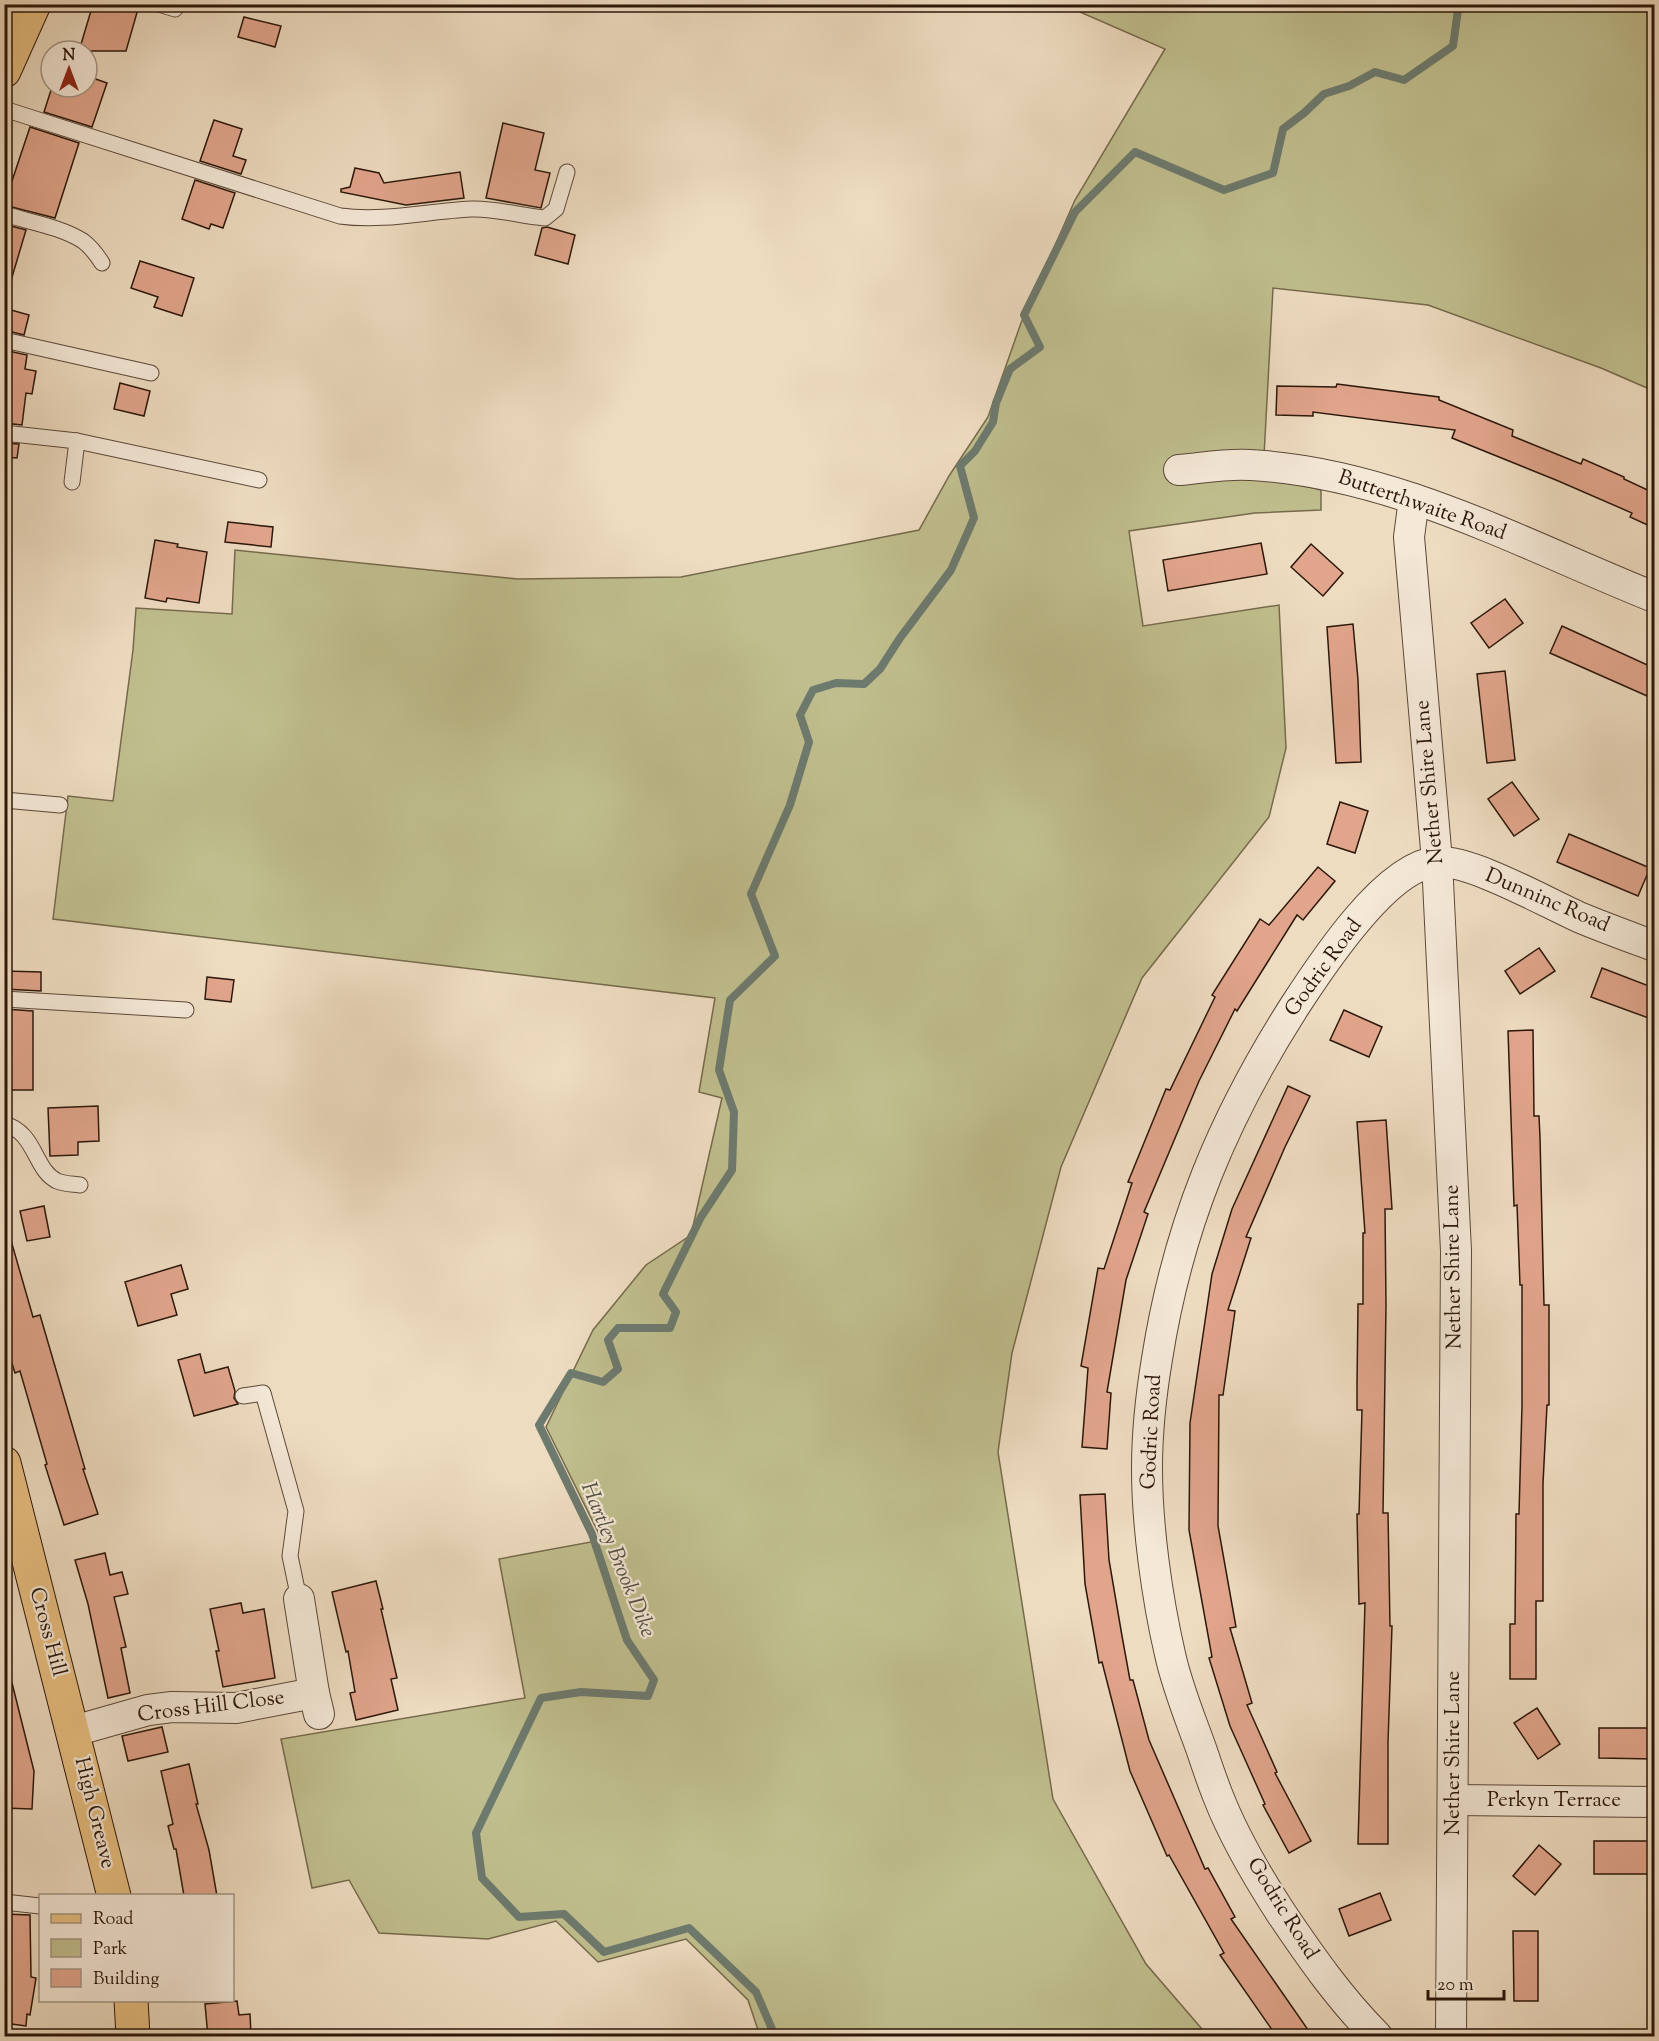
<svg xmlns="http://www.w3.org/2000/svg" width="1659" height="2041" font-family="'Sorts Mill Goudy',serif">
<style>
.green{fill:#c0be8e;stroke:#766a4c;stroke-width:1.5}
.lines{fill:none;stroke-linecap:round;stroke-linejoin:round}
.stream{stroke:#6d7a6e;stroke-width:8}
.building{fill:#e1a58c;stroke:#2c170a;stroke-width:1.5}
.lane-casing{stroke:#5c4838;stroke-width:17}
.street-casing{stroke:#5c4838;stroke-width:32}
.primary-casing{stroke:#2c170a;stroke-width:35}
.lane{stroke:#f4e8d7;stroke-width:15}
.street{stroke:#f4e8d7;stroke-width:30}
.primary{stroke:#e7be80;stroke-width:33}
.labels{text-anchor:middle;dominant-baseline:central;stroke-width:4.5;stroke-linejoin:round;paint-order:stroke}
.street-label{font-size:21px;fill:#2c170a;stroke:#f4e8d7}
.water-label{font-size:22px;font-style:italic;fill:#525144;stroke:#f4e8d7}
</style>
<rect width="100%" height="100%" fill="#eedcc1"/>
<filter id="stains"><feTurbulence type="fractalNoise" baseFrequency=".00333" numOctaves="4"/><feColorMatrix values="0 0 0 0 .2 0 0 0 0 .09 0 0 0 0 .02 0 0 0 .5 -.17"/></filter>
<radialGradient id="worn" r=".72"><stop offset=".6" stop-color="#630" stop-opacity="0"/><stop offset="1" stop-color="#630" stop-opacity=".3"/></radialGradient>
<path class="green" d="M1064,5H1654V391L1601,368L1428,305L1273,288L1263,475L1321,490V510L1255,513L1129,531L1143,626L1279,605L1286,748L1269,817L1142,978L1061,1167L1012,1353L998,1452L1053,1799L1146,1964L1208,2036H760L748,2000L686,1939L598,1962L556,1921L488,1939L379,1933L349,1880L312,1888L281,1739L525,1698L499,1559L602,1540L546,1427L593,1330L646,1265L691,1235L722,1098L699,1092L715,998L53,919L68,796L113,801L133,650L136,608L232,614L235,550L518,579L681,577L919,530L949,476L988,417L1021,323L1075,200L1165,49Z"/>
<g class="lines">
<path class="stream" d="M775,2036L756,1992L689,1928L604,1952L564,1914L519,1917L482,1878L476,1833L541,1698L581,1692L648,1696L654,1680L627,1640L592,1534L539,1425L571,1373L603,1382L618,1369L608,1340L618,1328H670L676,1312L663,1294L701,1217L732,1170L734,1112L719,1070L730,1000L775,956L751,894L790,805L809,742L800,715L813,690L836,683L864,684L880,669L900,638L951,570L974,518L960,466L975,451L993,422L996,403L1010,369L1040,347L1024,315L1075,212L1135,152L1224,190L1273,173L1283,129L1304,113L1324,94L1349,86L1375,72L1404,80L1453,46L1458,10L1457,4"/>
</g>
<g class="building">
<path d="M93,4H121L138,9L126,51H79Z"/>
<path d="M244,17L281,26L275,47L238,37Z"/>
<path d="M87,76L107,83L92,127L44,112L52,87H87Z"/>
<path d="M214,120L242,129L233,156L246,160L241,174L200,161Z"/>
<path d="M503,123L544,133L535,170L550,173L541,208L486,198Z"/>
<path d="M30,127L79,143L55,218L4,205Z"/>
<path d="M355,168L379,173L384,183L460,172L464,198L406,205L341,192V189L350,187Z"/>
<path d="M195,180L235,193L223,228L211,224L209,229L182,219Z"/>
<path d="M4,224L26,230L10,284L4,283Z"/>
<path d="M547,227L575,235L568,264L535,255L542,228Z"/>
<path d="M140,261L194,278L182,316L154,307L158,297L131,288Z"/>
<path d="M4,308L29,315L24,335L4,330Z"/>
<path d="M4,350L27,355L25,369L36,371L32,394L26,393L22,425L4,423Z"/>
<path d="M120,383L150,391L144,416L114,409Z"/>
<path d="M1337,384L1439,397V400L1513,430L1512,436L1581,464L1583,459L1624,477V479L1654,493V528L1630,517L1632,513L1556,480L1452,438L1455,430L1313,412V416L1276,415L1277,386L1336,387Z"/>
<path d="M4,443L19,444L17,458L4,457Z"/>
<path d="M228,522L273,527L271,547L225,542Z"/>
<path d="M155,540L178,544L177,547L207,552L199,603L167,598L166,602L145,598Z"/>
<path d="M1261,543L1267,574L1168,591L1163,560Z"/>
<path d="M1311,544L1343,573L1323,596L1291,567Z"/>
<path d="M1505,599L1523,623L1489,648L1471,623Z"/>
<path d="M1353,624L1358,680L1361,762L1336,763L1327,627Z"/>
<path d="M1562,626L1654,668V699L1550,653Z"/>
<path d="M1505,671L1515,760L1487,763L1477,674Z"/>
<path d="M1512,782L1539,819L1514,836L1488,799Z"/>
<path d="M1340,802L1368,811L1355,853L1327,844Z"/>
<path d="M1569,834L1650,868L1638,896L1557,862Z"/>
<path d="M1318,867L1335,881L1303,920L1297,915L1237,1011L1235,1009L1199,1081L1144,1212L1148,1214L1126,1280L1107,1392L1111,1393L1107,1449L1082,1447L1088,1368L1081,1366L1098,1268L1104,1269L1132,1183L1128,1182L1166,1089L1170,1090L1215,997L1212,995L1260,919L1269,925Z"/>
<path d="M1539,948L1555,971L1520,994L1505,971Z"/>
<path d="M1602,968L1654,988V1020L1591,997Z"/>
<path d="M4,971L41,972V991L4,989Z"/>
<path d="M207,977L234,980L231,1002L205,999Z"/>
<path d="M4,1009L33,1011V1090H10V1066H4Z"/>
<path d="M1344,1010L1382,1027L1369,1057L1330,1040Z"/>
<path d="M1533,1030L1534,1116H1539L1540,1138L1544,1305H1549V1405H1547L1543,1483V1601H1536V1679H1510V1624H1515L1516,1514H1519L1522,1405V1285H1520L1517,1205L1514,1206L1508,1031Z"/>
<path d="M1288,1086L1310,1096L1285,1147L1246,1237L1251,1238L1228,1310L1235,1311L1223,1395H1219L1218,1526L1236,1627L1230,1628L1252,1703L1247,1705L1277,1772L1275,1773L1311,1841L1289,1853L1263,1805L1265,1804L1230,1726L1209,1658L1212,1657L1189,1530L1190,1423L1212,1274L1232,1209Z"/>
<path d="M98,1106L99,1141L78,1142V1155L50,1156L48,1108Z"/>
<path d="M1386,1120L1392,1209H1385L1386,1305L1383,1513H1388L1390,1626H1392L1388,1742V1844H1358L1365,1603L1359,1604L1357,1514H1359L1362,1410H1357V1384L1358,1304H1363V1233H1365L1357,1122Z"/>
<path d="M44,1206L50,1237L27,1241L20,1211Z"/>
<path d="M10,1237L33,1317L40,1315L85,1469H83L98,1514L64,1525L45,1465L47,1464L20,1371L15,1373L4,1338V1238Z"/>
<path d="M181,1265L188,1289L171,1294L177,1315L138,1326L125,1282Z"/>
<path d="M200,1354L205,1373L228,1367L235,1391L234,1398L238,1404L194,1416L178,1360Z"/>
<path d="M1105,1494L1109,1560L1122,1636L1130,1680H1133L1149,1740L1205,1869L1208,1868L1235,1917L1231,1919L1313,2037H1277L1220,1955L1224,1953L1169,1855L1167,1856L1130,1771L1102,1662L1099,1663L1085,1584L1080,1495Z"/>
<path d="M105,1553L110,1575L122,1572L128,1594L114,1597L126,1647L121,1648L130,1693L108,1698L88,1604L75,1560Z"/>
<path d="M376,1581L383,1609H381L397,1678L391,1679L398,1710L356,1720L350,1693L355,1692L348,1651L346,1652L332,1592Z"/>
<path d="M241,1603L243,1613L264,1609L275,1678L223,1687L216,1651H219L210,1609Z"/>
<path d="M12,1683L34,1771L32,1809L4,1808V1684Z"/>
<path d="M1537,1708L1560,1744L1538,1759L1514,1723Z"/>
<path d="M162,1727L168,1752L128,1761L122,1736Z"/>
<path d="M1599,1728H1654V1759L1599,1758Z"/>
<path d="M189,1764L198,1804H196L209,1850L217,1896H184L176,1849H174L168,1826L173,1824L161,1771Z"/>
<rect x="1594" y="1841" width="60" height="33"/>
<path d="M1539,1845L1561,1864L1535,1895L1513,1876Z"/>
<path d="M1380,1893L1391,1920L1349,1936L1339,1909Z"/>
<path d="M4,1914L30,1915L31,1977L36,1978L30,2015L27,2014L26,2026L4,2023Z"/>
<path d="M1513,1931H1538V2001H1514Z"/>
<path d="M237,2001L239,2015L250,2014L251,2034L208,2037L205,2004Z"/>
</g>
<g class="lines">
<defs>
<g id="lane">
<path d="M159,4L175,9"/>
<path d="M4,109L340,216C384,222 428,211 471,209C496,208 520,216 545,218L556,209L567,172"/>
<path d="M4,214C30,222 61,227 83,241C91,247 97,255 102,263"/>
<path d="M4,340L151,373"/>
<path d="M4,433L77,441L259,480"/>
<path d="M72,482L77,441"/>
<path d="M4,800L60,805"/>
<path d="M4,999L186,1010"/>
<path d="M4,1124C36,1132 34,1170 57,1181C64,1184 73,1184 80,1185"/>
<path d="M243,1396L263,1393L296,1511L290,1556L299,1599"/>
<path d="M4,1902L40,1906"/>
</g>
<g id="street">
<path d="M1179,470C1202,468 1228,463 1251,465C1394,473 1524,545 1654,597"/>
<path d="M1414,499L1409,537L1437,861L1456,1251L1451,2036"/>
<path d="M299,1599L314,1693L319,1714"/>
<path d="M74,1731L148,1710L172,1707L236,1708L314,1693"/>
<path d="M1454,1800L1654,1802"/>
<path d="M1377,2036C1340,1999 1310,1956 1281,1913C1257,1876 1234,1837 1218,1796C1212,1781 1207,1766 1202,1751C1191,1720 1177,1687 1170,1654C1157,1598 1147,1526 1147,1468C1147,1431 1151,1395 1157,1359C1178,1225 1223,1118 1296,1004C1322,964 1386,866 1436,862C1470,859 1547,903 1581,918C1605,928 1630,937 1654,946"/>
</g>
<g id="primary">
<path d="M4,71L34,4"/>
<path d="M4,1463L114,1896"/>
<path d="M131,2000L133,2036"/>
</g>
</defs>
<use href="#lane" class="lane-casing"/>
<use href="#street" class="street-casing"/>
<use href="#primary" class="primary-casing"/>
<use href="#lane" class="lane"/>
<use href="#street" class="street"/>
<use href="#primary" class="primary"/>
</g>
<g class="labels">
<g class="street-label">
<text transform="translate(1422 506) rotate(19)">Butterthwaite Road</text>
<text transform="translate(1430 782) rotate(-95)">Nether Shire Lane</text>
<text transform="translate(1547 901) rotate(23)">Dunninc Road</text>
<text transform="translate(1324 968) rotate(-54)">Godric Road</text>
<text transform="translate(1454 1267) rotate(-91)">Nether Shire Lane</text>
<text transform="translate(1152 1432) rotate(-87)">Godric Road</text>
<text transform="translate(47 1632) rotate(75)">Cross Hill</text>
<text transform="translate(211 1707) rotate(-7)">Cross Hill Close</text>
<text transform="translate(1454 1753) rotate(-90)">Nether Shire Lane</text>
<text x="1554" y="1801">Perkyn Terrace</text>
<text transform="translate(94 1813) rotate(76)">High Greave</text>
<text transform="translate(1282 1909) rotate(58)">Godric Road</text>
</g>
<g class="water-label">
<text transform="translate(617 1560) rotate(68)">Hartley Brook Dike</text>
</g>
</g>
<rect width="1659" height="2041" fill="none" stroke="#eedcc1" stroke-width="24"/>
<rect x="6" y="6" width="1647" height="2029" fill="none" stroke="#2c170a" stroke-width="3"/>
<rect x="12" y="12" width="1635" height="2017" fill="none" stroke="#2c170a" stroke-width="1.5"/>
<rect x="39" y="1894" width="195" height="108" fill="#f4e8d7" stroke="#a49485" stroke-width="1.5"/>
<rect x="51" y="1914" width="30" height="9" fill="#e7be80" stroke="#a49485" stroke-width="1.5"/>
<text x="93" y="1924" font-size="18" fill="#2c170a">Road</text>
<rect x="51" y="1939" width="30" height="18" fill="#c0be8e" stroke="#a49485" stroke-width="1.5"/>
<text x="93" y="1954" font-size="18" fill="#2c170a">Park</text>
<rect x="51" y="1969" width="30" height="18" fill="#e1a58c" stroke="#a49485" stroke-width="1.5"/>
<text x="93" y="1984" font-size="18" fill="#2c170a">Building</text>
<g transform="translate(69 69)"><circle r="28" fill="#f4e8d7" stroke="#a49485" stroke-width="1.5"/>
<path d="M0-4.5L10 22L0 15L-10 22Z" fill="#8f2418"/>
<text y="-9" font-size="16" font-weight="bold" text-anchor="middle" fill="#2c170a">N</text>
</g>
<path d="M1428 1990v9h76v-9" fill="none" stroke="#2c170a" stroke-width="3"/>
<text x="1437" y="1990" font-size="18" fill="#2c170a" stroke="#f4e8d7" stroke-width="4.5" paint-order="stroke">20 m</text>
<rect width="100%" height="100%" filter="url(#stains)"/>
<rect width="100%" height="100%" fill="url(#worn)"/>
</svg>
